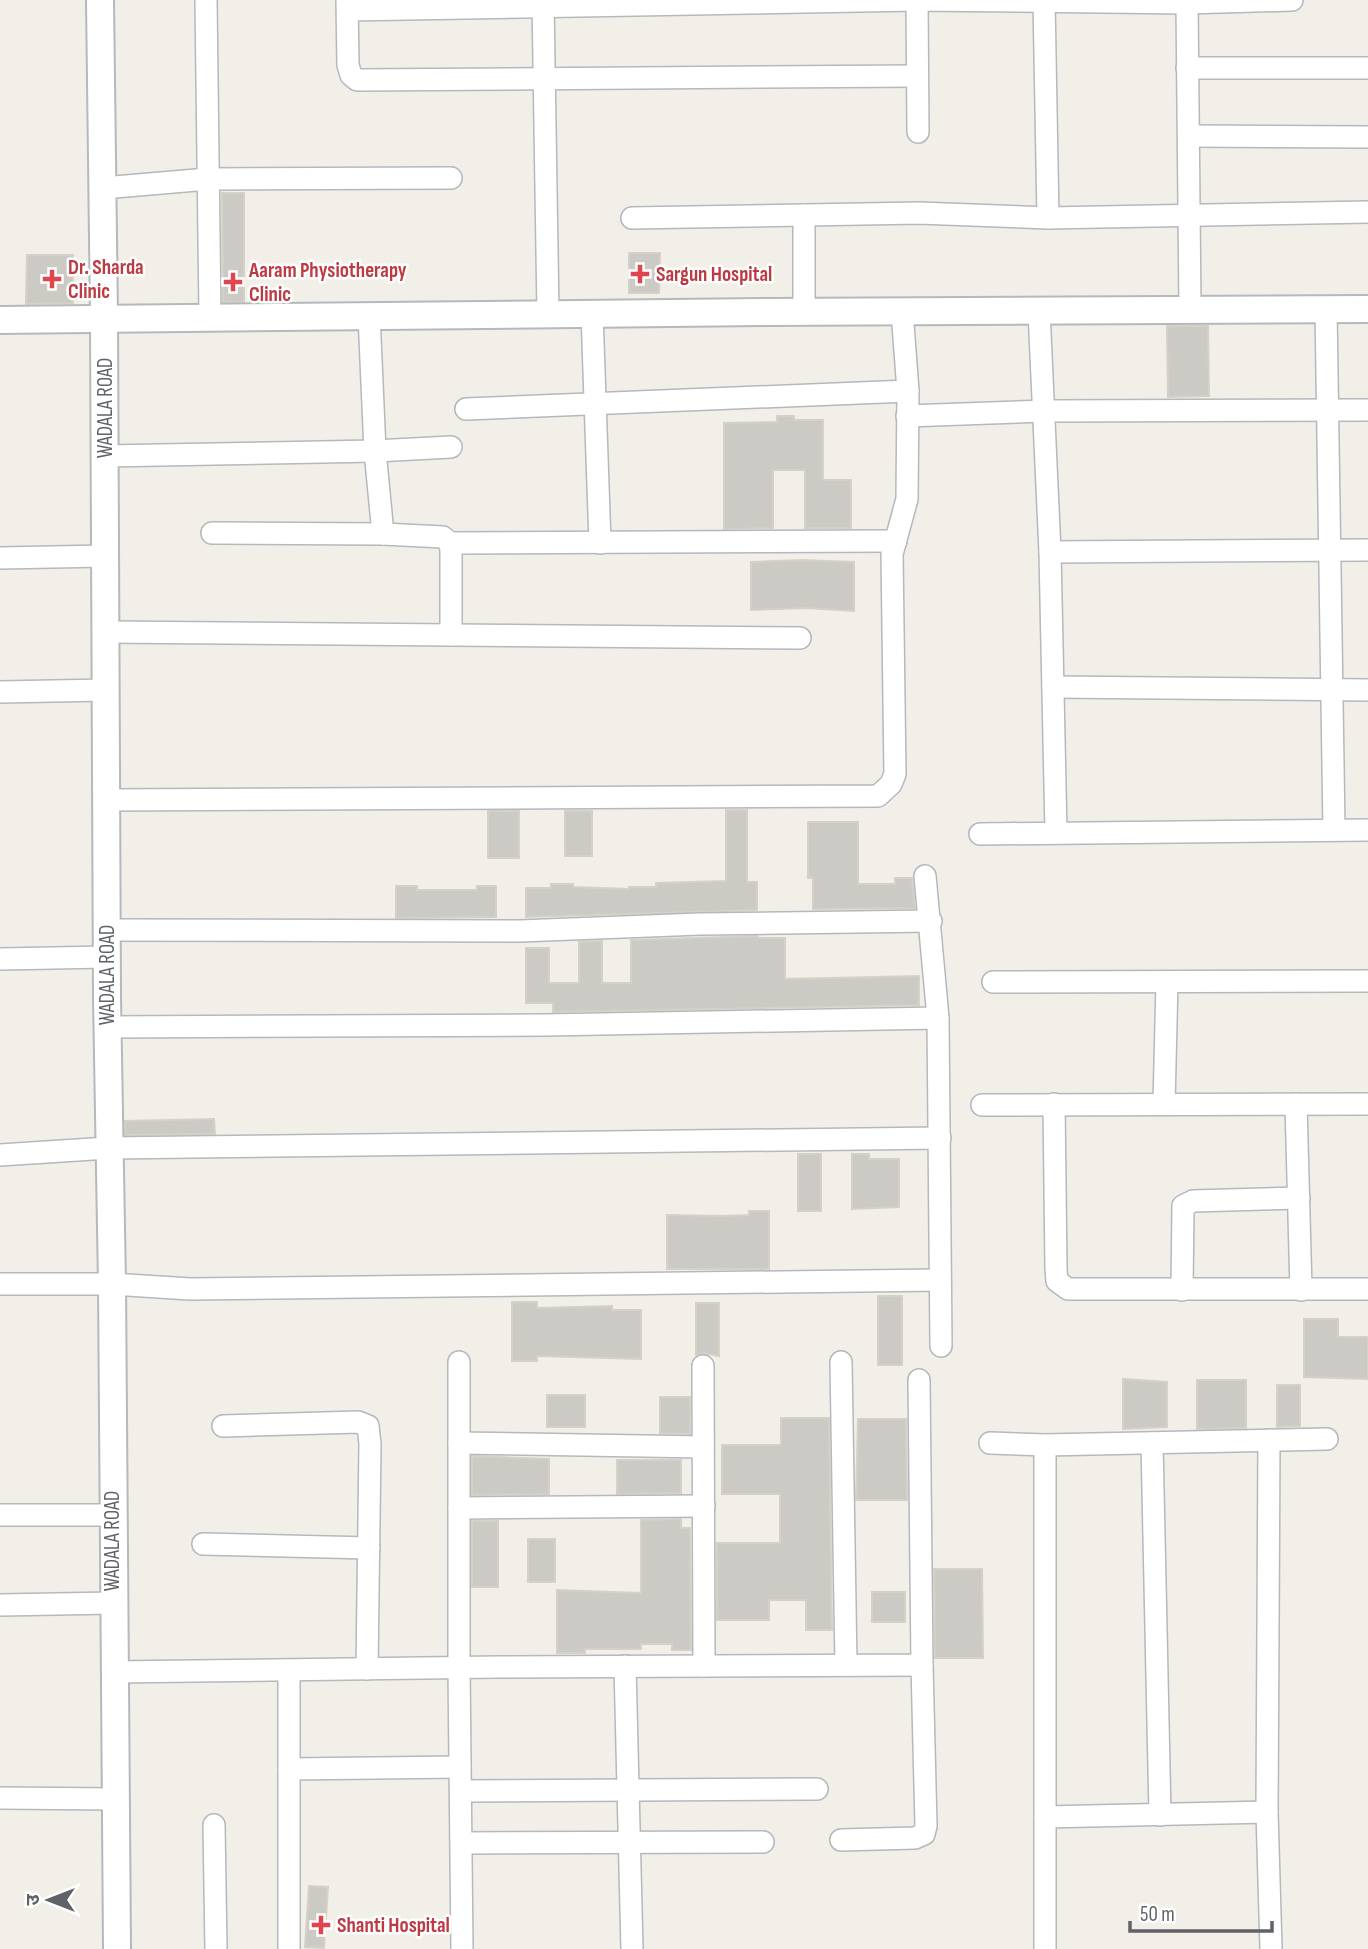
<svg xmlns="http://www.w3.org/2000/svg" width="1368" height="1949" font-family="'Sofia Sans Condensed','Noto Sans Devanagari',sans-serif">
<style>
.building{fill:#cccac5;stroke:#d6d1c6;stroke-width:2}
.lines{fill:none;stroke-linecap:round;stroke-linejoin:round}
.minor-casing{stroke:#b5b8bc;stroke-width:24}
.tertiary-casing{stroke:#b5b8bc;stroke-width:30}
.minor{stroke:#fff;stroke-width:21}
.tertiary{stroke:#fff;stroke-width:26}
.health-dot{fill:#e0444e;stroke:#fff;stroke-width:2.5}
.labels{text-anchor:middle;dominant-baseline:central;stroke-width:5;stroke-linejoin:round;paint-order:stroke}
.health-label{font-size:21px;font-weight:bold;fill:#be3a42;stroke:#fff;text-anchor:start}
.street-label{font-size:21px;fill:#5f6368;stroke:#fff}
</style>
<rect width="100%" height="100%" fill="#f1efe8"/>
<g class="building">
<path d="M222,193H244V302H223Z"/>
<path d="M629,253H660L659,293H629Z"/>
<path d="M27,255H73V303L26,304Z"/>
<path d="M1167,326H1208L1209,396L1168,397Z"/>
<path d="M777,416H794V420H823V480H851V528H805V470H773V528L724,529V423L777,422Z"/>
<path d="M802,560L854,562V611L807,608L751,610V562Z"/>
<path d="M726,810H747V882H757V910L526,917V888H551V884H573V887L629,889V887H656V883L726,881Z"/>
<rect x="488" y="811" width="31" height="47"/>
<rect x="565" y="811" width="27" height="45"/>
<path d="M808,822H858V884H895V878H912L915,908L813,909V878H808Z"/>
<path d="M396,886H417V890H477V886H496V917L396,918Z"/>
<path d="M757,936L759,938H785V979L919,976V1005L553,1012V1003H526V948H549V983H579V942L602,941V983H631V940Z"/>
<path d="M214,1119L215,1134L125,1135V1121Z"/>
<rect x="798" y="1154" width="23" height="57"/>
<path d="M852,1154H869V1159H899V1207L852,1209Z"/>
<path d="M749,1211H769V1269H667V1215L723,1216L749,1215Z"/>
<rect x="878" y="1296" width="24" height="69"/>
<path d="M512,1302H537V1308L612,1306V1310H641V1359L537,1356V1361H512Z"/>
<path d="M696,1303H719V1356L704,1353L696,1355Z"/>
<path d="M1304,1319H1338V1337H1368V1379L1304,1377Z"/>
<path d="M1123,1379L1167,1382V1427L1123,1429Z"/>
<path d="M1197,1380H1246V1428L1197,1429Z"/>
<path d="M1277,1385H1300V1426L1277,1427Z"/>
<rect x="547" y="1395" width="38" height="32"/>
<path d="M660,1397H690V1434L660,1433Z"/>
<path d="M781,1418H829L832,1630H806V1600H769V1620H717V1543H780V1494H722V1445H781Z"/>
<path d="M858,1419H906L907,1500H856Z"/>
<path d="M472,1456L549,1459V1494L472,1495Z"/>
<path d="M617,1460H681V1493L617,1494Z"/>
<path d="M681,1519V1528H690L691,1650H672V1644H641V1649H585V1653H557V1590L641,1593V1520Z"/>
<rect x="472" y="1521" width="26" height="66"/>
<rect x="528" y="1539" width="27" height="43"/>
<path d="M934,1569H982L983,1658H935Z"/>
<rect x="872" y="1592" width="33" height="30"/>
<path d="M309,1886L328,1887L324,1948L305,1947Z"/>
</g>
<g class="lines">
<defs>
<g id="minor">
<path d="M206,0L210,316"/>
<path d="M347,0L348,65L351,75L357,80L917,76"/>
<path d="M543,0L548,314"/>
<path d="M917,0L918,132"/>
<path d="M1044,0L1048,218"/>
<path d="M1187,3L1190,310"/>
<path d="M348,10L917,0L1187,3L1292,0"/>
<path d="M1187,68H1368"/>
<path d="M1189,136L1368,137"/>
<path d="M103,188L208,179L451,178"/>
<path d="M632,218L919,213L1048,218L1368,212"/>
<path d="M1326,309L1334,830"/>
<path d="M1039,311L1050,552L1056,833"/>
<path d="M592,313L600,543"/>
<path d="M804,313V215"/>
<path d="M369,315L375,451L383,534"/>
<path d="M466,409L908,391"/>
<path d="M907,416L1044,411L1368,410"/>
<path d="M105,456L375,451L451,447"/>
<path d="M212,533L383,534L443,537L450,543L451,551V635"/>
<path d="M450,543L896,541"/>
<path d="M1050,552L1368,550"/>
<path d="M0,558L105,556"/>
<path d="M105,632L800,638"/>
<path d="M1053,687L1368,690"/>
<path d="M0,692L106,690"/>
<path d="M106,800L878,796L891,784L895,774L892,554L907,499L908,391L902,311"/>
<path d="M980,834L1368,830"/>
<path d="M925,876L938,1018L941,1346"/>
<path d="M106,930L520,931L700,924L931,921"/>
<path d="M0,959L106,957"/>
<path d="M993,982L1368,981"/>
<path d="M107,1027L546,1025L938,1018"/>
<path d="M1054,1104L1056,1269L1057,1281L1068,1289H1368"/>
<path d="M1164,1104L1167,982"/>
<path d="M1296,1104L1301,1290"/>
<path d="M982,1105L1368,1104"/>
<path d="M0,1155L108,1148L940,1138"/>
<path d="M0,1284H112L190,1289L940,1280"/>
<path d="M1182,1290L1183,1206L1193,1201L1299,1198"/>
<path d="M459,1362V1668L462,1949"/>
<path d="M841,1362L846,1665"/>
<path d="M703,1366L704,1666"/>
<path d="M223,1426L358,1422L368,1426L370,1444L367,1669"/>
<path d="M1269,1440L1267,1812L1271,1949"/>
<path d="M459,1443L703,1447"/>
<path d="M990,1443L1045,1445L1327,1439"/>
<path d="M1152,1443L1160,1815"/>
<path d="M1045,1445V1949"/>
<path d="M459,1508L704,1506"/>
<path d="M0,1515H112"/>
<path d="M203,1544L369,1548"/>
<path d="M0,1605L113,1603"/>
<path d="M625,1666L632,1949"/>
<path d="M114,1672L499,1667L922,1665L919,1380"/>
<path d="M289,1769L460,1767"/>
<path d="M461,1791L817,1789"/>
<path d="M0,1798L115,1799"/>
<path d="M1045,1817L1267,1812"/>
<path d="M214,1825L216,1949"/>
<path d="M841,1840L915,1838L924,1834L926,1826L922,1665"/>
<path d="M462,1843L763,1842"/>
<path d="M289,1949V1670"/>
</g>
<g id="tertiary">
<path d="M100,0L104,317L107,998L112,1284L117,1949"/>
<path d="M0,320L767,312L1368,309"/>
</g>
</defs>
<use href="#minor" class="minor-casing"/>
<use href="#tertiary" class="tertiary-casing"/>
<use href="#minor" class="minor"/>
<use href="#tertiary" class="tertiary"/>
</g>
<g class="health-dot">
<path d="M636.5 263.5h7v7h7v7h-7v7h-7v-7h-7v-7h7z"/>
<path d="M48.5 268.5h7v7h7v7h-7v7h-7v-7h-7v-7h7z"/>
<path d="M229.5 271.5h7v7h7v7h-7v7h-7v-7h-7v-7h7z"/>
<path d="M317.5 1914.5h7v7h7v7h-7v7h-7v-7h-7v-7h7z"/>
</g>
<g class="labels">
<g class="health-label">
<text x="68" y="267">Dr. Sharda<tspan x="68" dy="24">Clinic</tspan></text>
<text x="249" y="270">Aaram Physiotherapy<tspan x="249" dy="24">Clinic</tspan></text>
<text x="656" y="274">Sargun Hospital</text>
<text x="337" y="1925">Shanti Hospital</text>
</g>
<g class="street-label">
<text transform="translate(105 408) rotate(-90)">WADALA ROAD</text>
<text transform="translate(107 975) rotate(-90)">WADALA ROAD</text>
<text transform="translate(112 1541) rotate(-90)">WADALA ROAD</text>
</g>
</g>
<g transform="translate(49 1900) rotate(270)" stroke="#ffffff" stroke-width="5" paint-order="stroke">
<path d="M0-5L12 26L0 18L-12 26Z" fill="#5f6368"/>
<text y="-10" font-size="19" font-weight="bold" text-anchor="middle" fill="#5f6368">उ</text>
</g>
<path d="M1130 1921v10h142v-10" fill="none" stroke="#5f6368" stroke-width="3.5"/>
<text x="1140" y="1921" font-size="21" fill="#5f6368" stroke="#ffffff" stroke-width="5" paint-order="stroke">50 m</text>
</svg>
